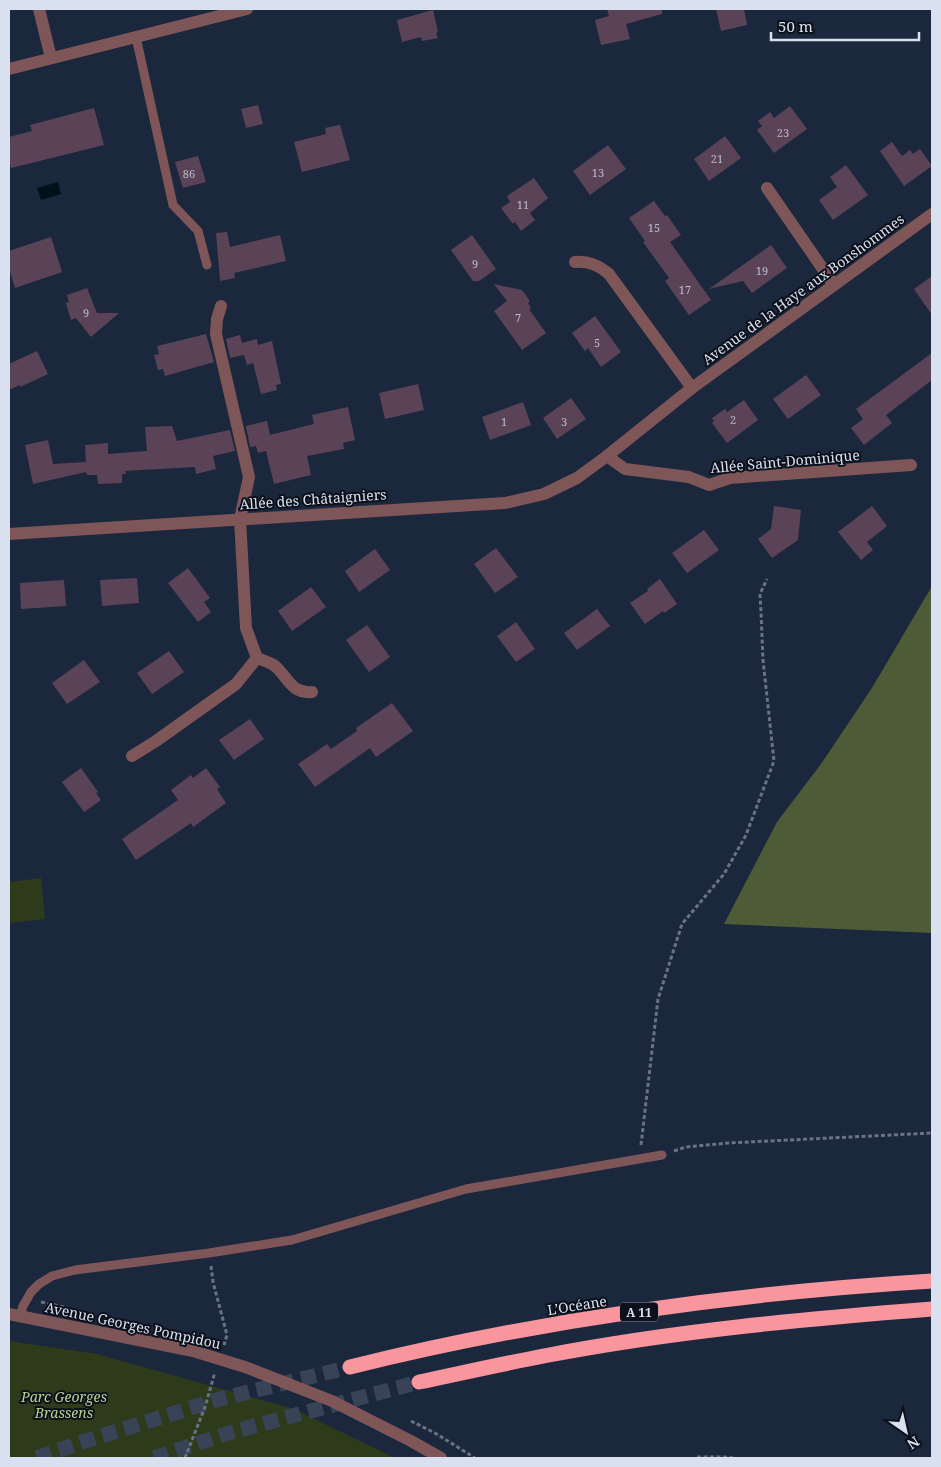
<svg xmlns="http://www.w3.org/2000/svg" width="941" height="1467" font-family="'Noto Serif',serif">
<style>
.green{fill:#2e3b1b}
.forest{fill:#4d5c36}
.water{fill:#00111a}
.building{fill:#5b4357}
.lines{fill:none;stroke-linecap:round;stroke-linejoin:round}
.motorway-tunnel{stroke:#384358;stroke-width:15;stroke-dasharray:15 8;stroke-linecap:butt}
.path{stroke:#697386;stroke-width:3;stroke-dasharray:4 2.5;stroke-linecap:butt}
.service{stroke:#7f5658;stroke-width:9}
.minor{stroke:#7f5658;stroke-width:12}
.tertiary{stroke:#7f5658;stroke-width:12}
.motorway{stroke:#f9959c;stroke-width:15}
.labels{text-anchor:middle;dominant-baseline:central;stroke-width:4;stroke-linejoin:round;paint-order:stroke}
.number-label{font-size:11px;fill:#babaca}
.shield{fill:#0b101a;stroke:#9ba2b0;stroke-width:1}
.shield-label{font-size:12px;font-weight:bold;fill:#d9e1f0}
.street-label{font-size:14px;fill:#d9e1f0;stroke:#0b101a}
.park-label{font-size:14px;font-style:italic;fill:#b8d392;stroke:#0b101a}
</style>
<rect width="100%" height="100%" fill="#1b273d"/>
<g class="green">
<path d="M41,878L45,919L10,923L9,882Z"/>
<path d="M9,1341L97,1354L294,1409L395,1458H9Z"/>
</g>
<path class="forest" d="M932,586V933L724,924L777,822L821,764L872,688Z"/>
<path class="water" d="M58,182L61,194L41,200L37,188Z"/>
<g class="building">
<path d="M607,9H662V14L626,24L630,39L601,45L595,20L609,16Z"/>
<path d="M716,9H744L747,25L721,31Z"/>
<path d="M433,10L438,32L436,33L438,38L422,41L421,37L402,42L397,20Z"/>
<path d="M258,105L263,124L246,128L241,109Z"/>
<path d="M790,106L807,129L774,153L757,130L762,126L758,121L770,112L774,118Z"/>
<path d="M94,108L104,145L11,168L9,159V137L32,131L30,125Z"/>
<path d="M340,125L350,160L302,172L294,142L326,134L325,128Z"/>
<path d="M725,136L741,158L709,181L694,159Z"/>
<path d="M892,142L902,156L910,150L913,154L920,149L932,166L904,186L880,151Z"/>
<path d="M608,145L626,169L590,195L573,171Z"/>
<path d="M198,156L206,182L183,188L175,162Z"/>
<path d="M846,165L868,195L833,220L819,200L837,187L830,177Z"/>
<path d="M534,178L548,198L530,213L535,220L521,231L515,222L513,224L501,208L510,202L507,196Z"/>
<path d="M654,201L665,216L667,215L681,235L670,242L711,300L689,315L665,281L669,278L643,242L645,241L629,218Z"/>
<path d="M227,232L230,247L280,235L286,261L234,273L235,278L220,281L216,233Z"/>
<path d="M472,235L496,269L479,281H473L451,250Z"/>
<path d="M51,237L62,272L15,288L9,268V251Z"/>
<path d="M771,245L787,268L752,293L743,281L709,289Z"/>
<path d="M932,276V315L914,289Z"/>
<path d="M494,284L522,290L530,301L528,303L531,308L529,309L546,333L522,350L494,311L507,301Z"/>
<path d="M87,288L97,313H119L91,337L76,318L71,320L66,303L69,302L67,295Z"/>
<path d="M595,316L621,352L601,367L588,348L585,351L572,333Z"/>
<path d="M206,334L214,362L165,376L163,369L158,370L154,355L159,354L157,346Z"/>
<path d="M240,335L242,343L257,339L258,345L272,341L281,384L276,385L277,390L261,394L253,363L247,365L244,355L230,358L226,339Z"/>
<path d="M37,351L48,374L20,387V385L9,390V364Z"/>
<path d="M932,353V380L886,415L892,423L864,445L851,428L863,419L856,409Z"/>
<path d="M806,375L821,395L788,419L773,399Z"/>
<path d="M418,384L424,410L385,419L379,393Z"/>
<path d="M571,398L586,419L557,439L543,418Z"/>
<path d="M744,400L758,420L727,443L712,423L714,421L712,418L725,409L727,412Z"/>
<path d="M523,402L531,425L490,440L482,417Z"/>
<path d="M348,407L355,440L343,443L344,449L307,456L311,475L274,484L266,451L258,453L256,446L250,447L246,426L267,421L270,435L314,424L312,415Z"/>
<path d="M172,426L177,441L230,430L235,451L213,456L216,469L196,474L195,467L125,471L126,474H122V483L98,484L97,475H87L86,472L33,484L25,445L48,440L53,464L86,462L85,445L108,443V454L147,451L145,427Z"/>
<path d="M774,506L801,510L798,540L772,558L758,539L771,529Z"/>
<path d="M872,506L887,526L867,542L873,550L861,560L838,532Z"/>
<path d="M704,530L719,550L687,573L672,553Z"/>
<path d="M496,548L518,577L495,593L474,564Z"/>
<path d="M375,549L390,570L359,592L345,571Z"/>
<path d="M188,568L210,598L204,602L211,612L198,622L168,583Z"/>
<path d="M137,578L139,603L102,606L100,580Z"/>
<path d="M660,579L677,604L664,613L663,611L645,624L630,603L648,591L647,589Z"/>
<path d="M64,580L66,606L21,609L20,583Z"/>
<path d="M311,587L326,607L292,631L278,611Z"/>
<path d="M597,609L610,626L577,650L564,633Z"/>
<path d="M516,622L535,649L516,662L497,636Z"/>
<path d="M367,625L390,657L369,672L346,640Z"/>
<path d="M169,651L184,672L152,694L137,673Z"/>
<path d="M84,660L100,682L67,704L52,683Z"/>
<path d="M392,703L413,731L376,757L370,748L315,787L298,764L327,744L331,749L357,731L356,728Z"/>
<path d="M250,719L264,739L234,760L219,740Z"/>
<path d="M81,768L98,792L96,793L101,800L84,812L62,782Z"/>
<path d="M206,768L220,787L217,789L226,803L193,827L191,823L136,860L122,839L178,800L171,790L191,775L193,778Z"/>
</g>
<g class="lines">
<g class="motorway-tunnel">
<path d="M37,1458L73,1445L216,1400L350,1367"/>
<path d="M154,1458L232,1432L419,1382"/>
</g>
<g class="path">
<path d="M641,1145L658,999L682,924L724,874L746,835L774,761L763,660L761,612L760,594L767,579"/>
<path d="M674,1151L686,1147L728,1143L932,1133"/>
<path d="M211,1266L213,1282L227,1335L224,1345"/>
<path d="M41,1302L64,1307"/>
<path d="M411,1421L435,1433L475,1458"/>
<path d="M697,1457H723L735,1458"/>
<path d="M185,1458L205,1407L215,1372"/>
</g>
<g class="service">
<path d="M136,37L173,205L198,231L207,265"/>
<path d="M20,1316L23,1306L31,1292L39,1284L52,1276L75,1270L209,1253L292,1240L466,1189L662,1155"/>
</g>
<g class="minor">
<path d="M39,9L51,58"/>
<path d="M9,69L247,9"/>
<path d="M767,188L834,285"/>
<path d="M575,262C589,261 598,265 609,274L692,388"/>
<path d="M607,456L625,469L689,477L709,485L730,478L911,465"/>
<path d="M9,534L505,503L544,494L577,478L607,456L692,388L932,214"/>
<path d="M257,658C262,660 270,662 275,666C288,677 291,694 312,692"/>
<path d="M132,756L156,741L236,684L257,658L246,628L240,519L249,477L216,334L217,319L221,306"/>
</g>
<path class="tertiary" d="M9,1314L193,1351L245,1367L332,1401L411,1441L441,1458"/>
<g class="motorway">
<path d="M350,1367C539,1320 738,1293 932,1281"/>
<path d="M419,1382C462,1373 506,1363 549,1355C675,1331 804,1319 932,1309"/>
</g>
</g>
<g class="labels">
<g class="number-label">
<text x="783" y="132">23</text>
<text x="717" y="158">21</text>
<text x="598" y="172">13</text>
<text x="189" y="173">86</text>
<text x="523" y="204">11</text>
<text x="654" y="227">15</text>
<text x="475" y="263">9</text>
<text x="762" y="270">19</text>
<text x="685" y="289">17</text>
<text x="86" y="312">9</text>
<text x="518" y="317">7</text>
<text x="597" y="342">5</text>
<text x="733" y="419">2</text>
<text x="504" y="421">1</text>
<text x="564" y="421">3</text>
</g>
<rect class="shield" x="620" y="1302.5" width="38" height="19" rx="4"/>
<g class="shield-label">
<text x="639" y="1312">A 11</text>
</g>
<g class="street-label">
<text transform="translate(803 289) rotate(-36)">Avenue de la Haye aux Bonshommes</text>
<text transform="translate(785 461) rotate(-5)">Allée Saint-Dominique</text>
<text transform="translate(313 499) rotate(-4)">Allée des Châtaigniers</text>
<text transform="translate(577 1305) rotate(-9)">L’Océane</text>
<text transform="translate(133 1325) rotate(12)">Avenue Georges Pompidou</text>
</g>
<g class="park-label">
<text x="64" y="1396">Parc Georges<tspan x="64" dy="16">Brassens</tspan></text>
</g>
</g>
<rect width="941" height="1467" fill="none" stroke="#d9e1f0" stroke-width="20"/>
<g transform="translate(906 1432) rotate(146)" stroke="#0b101a" stroke-width="4" paint-order="stroke">
<path d="M0-4L9 19L0 12L-9 19Z" fill="#d9e1f0"/>
<text y="-8" font-size="14" font-weight="bold" text-anchor="middle" fill="#d9e1f0">N</text>
</g>
<path d="M771 32v8h148v-8" fill="none" stroke="#d9e1f0" stroke-width="2.5"/>
<text x="778" y="32" font-size="15" fill="#d9e1f0" stroke="#0b101a" stroke-width="4" paint-order="stroke">50 m</text>
</svg>
